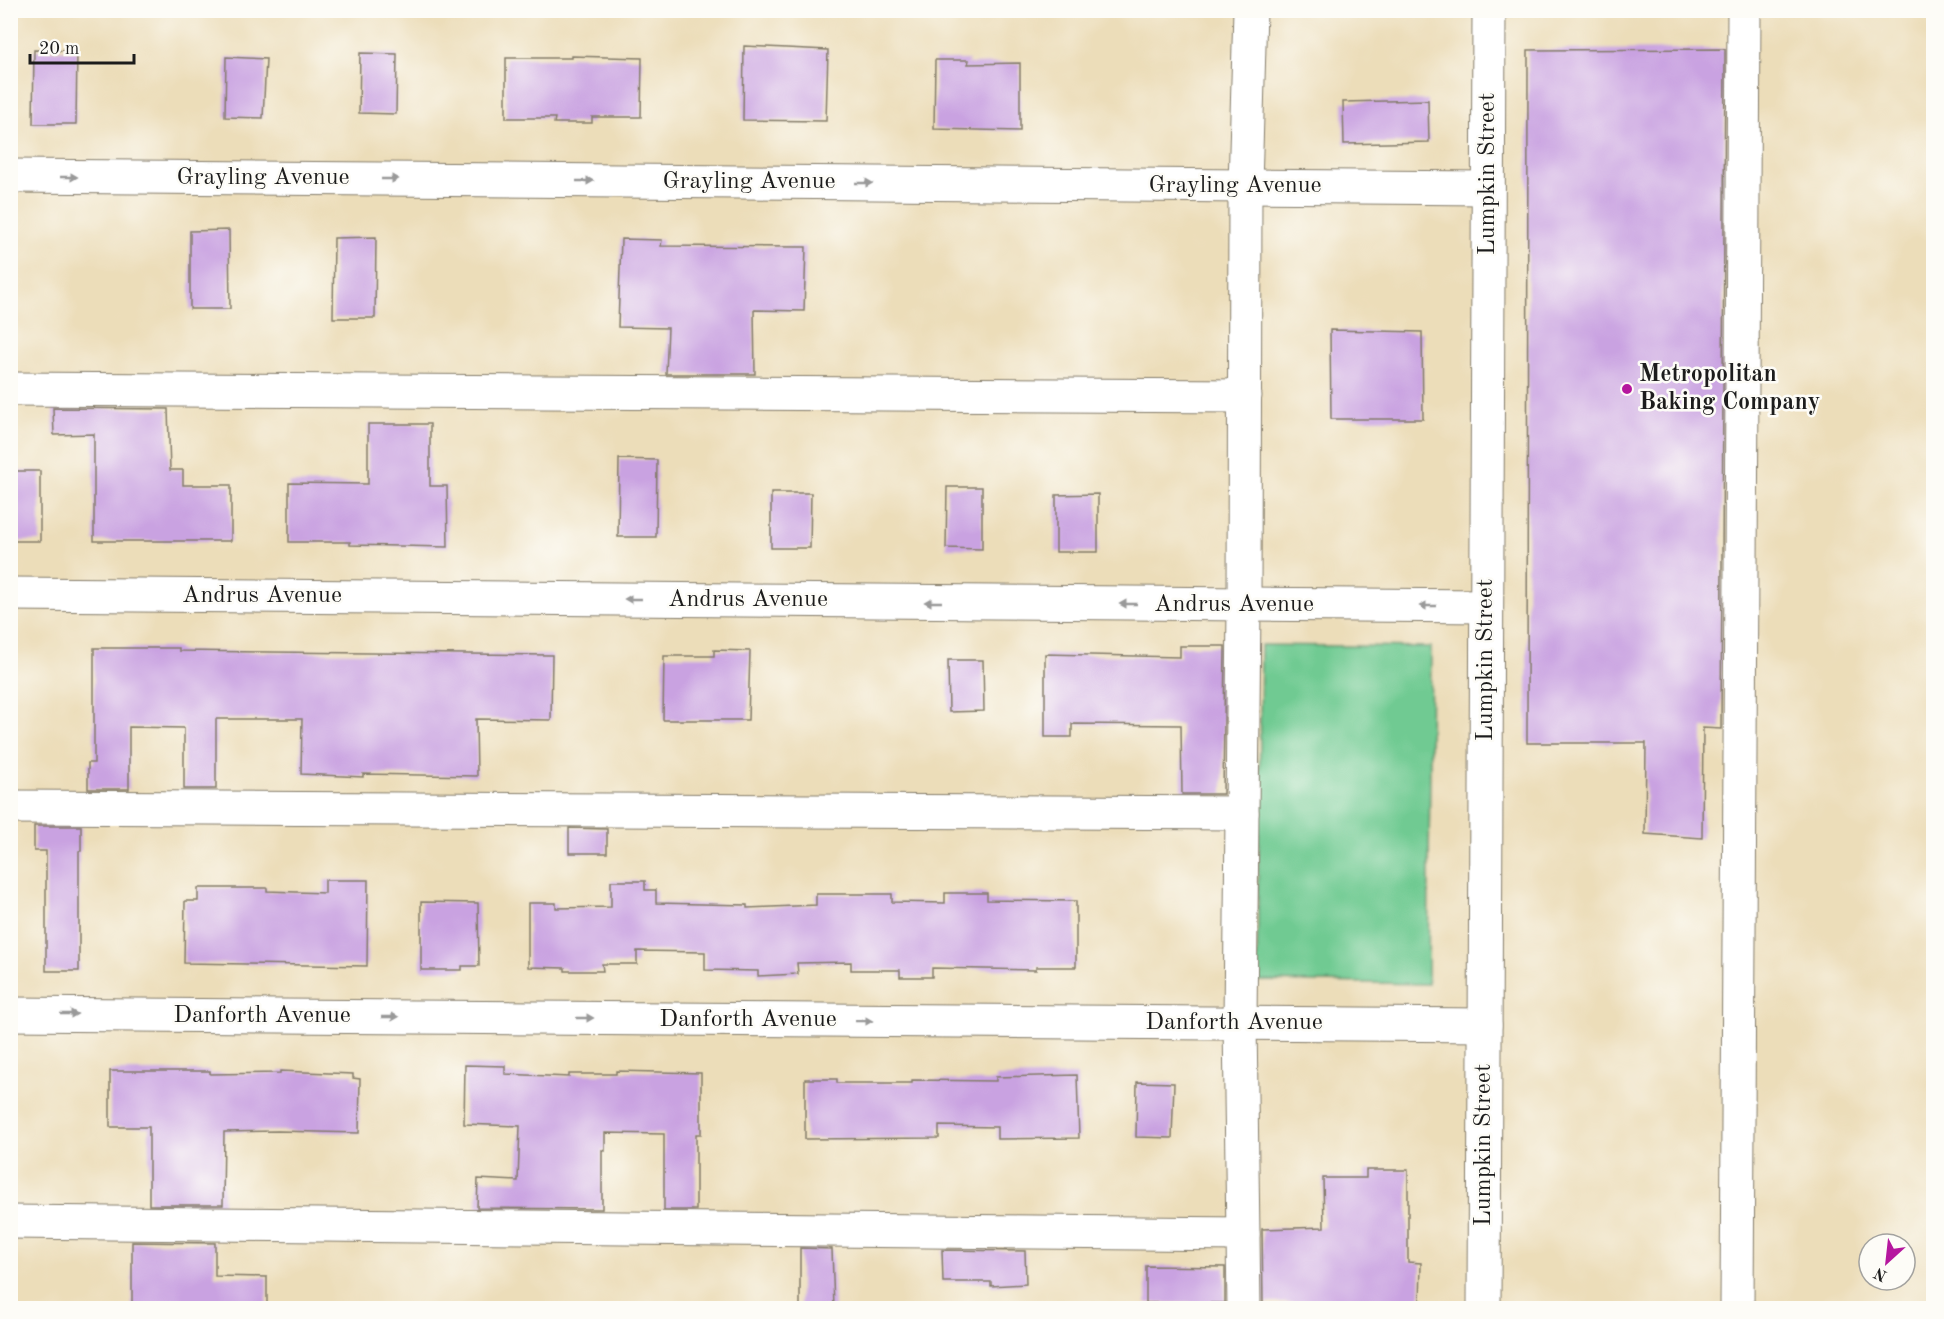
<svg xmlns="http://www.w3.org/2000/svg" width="1944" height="1319" font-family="'Old Standard TT',serif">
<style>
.green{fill:#6fca92;stroke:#467357;stroke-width:1.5}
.building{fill:#c9a2e1}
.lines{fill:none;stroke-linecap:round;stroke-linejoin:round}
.minor-casing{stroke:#847c6a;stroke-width:35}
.minor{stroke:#fff;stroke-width:33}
.oneway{fill:#999}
.poi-dot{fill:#b5179e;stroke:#fdfcf7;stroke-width:2}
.labels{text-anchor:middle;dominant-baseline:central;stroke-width:5;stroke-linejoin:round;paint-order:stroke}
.street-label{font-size:24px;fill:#1c1c1c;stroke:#fdfcf7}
.poi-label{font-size:24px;font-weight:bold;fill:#1c1c1c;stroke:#fdfcf7;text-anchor:start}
</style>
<rect width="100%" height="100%" fill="#fdfcf7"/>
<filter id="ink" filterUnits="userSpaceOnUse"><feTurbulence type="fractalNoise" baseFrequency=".0167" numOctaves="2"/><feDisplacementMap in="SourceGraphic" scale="12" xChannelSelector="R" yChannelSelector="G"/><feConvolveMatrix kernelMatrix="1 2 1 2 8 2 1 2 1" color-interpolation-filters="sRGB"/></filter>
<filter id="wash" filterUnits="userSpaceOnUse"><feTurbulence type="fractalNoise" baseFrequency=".008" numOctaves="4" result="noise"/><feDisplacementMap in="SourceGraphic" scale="24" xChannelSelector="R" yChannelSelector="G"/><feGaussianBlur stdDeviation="1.35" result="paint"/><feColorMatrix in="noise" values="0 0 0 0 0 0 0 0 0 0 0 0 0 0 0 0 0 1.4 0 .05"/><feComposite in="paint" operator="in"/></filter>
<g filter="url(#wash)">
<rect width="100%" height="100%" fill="#ecddb9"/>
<path class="green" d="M1261,645L1431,647L1428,984L1257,981Z"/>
<g id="blocks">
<g class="building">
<path d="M744,46L828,50L826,121L743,120Z"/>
<path d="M1725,49L1721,729L1703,728L1702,838L1645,834L1646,743H1527L1528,50Z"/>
<path d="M34,50L77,51L76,124H33Z"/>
<path d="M360,53L397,54L396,114L359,113Z"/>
<path d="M571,56L642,58L641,117H592V123H554L555,118H506V58H571Z"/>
<path d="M226,57L266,59L263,118L225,117Z"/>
<path d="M935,60H969L968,64L1020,63V131L934,129Z"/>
<path d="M1428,100L1429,142L1344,144L1343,102Z"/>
<path d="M229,230L230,309H190V231Z"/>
<path d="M376,237L375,318H333L334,238Z"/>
<path d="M621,239L662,240L661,246L806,247L804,311L754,310L755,374H666L668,328L618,327Z"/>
<path d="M1330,330L1422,332L1423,419H1331Z"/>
<path d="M53,408L168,409L170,470H183V485H231V541H94V434L54,435Z"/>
<path d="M368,424H430V486H447L448,547L350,545V542H289V483L368,484Z"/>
<path d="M619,459L657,460L656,537H618Z"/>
<path d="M11,471H40V541H10Z"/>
<path d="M947,487H982V549L946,548Z"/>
<path d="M771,493H811L810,548H771Z"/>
<path d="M1098,494V552H1056V495Z"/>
<path d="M1180,646H1225L1223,794H1182L1181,725L1072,724V737H1045V654L1180,657Z"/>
<path d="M94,648H179V651L552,655L551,720L476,719L477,776L363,774V777L301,774L302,719H216V789H184V728L129,727V789H88V763H94Z"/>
<path d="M714,650L750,651L748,720H663L664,656H714Z"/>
<path d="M948,660H983L984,711L949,712Z"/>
<path d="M34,826H81V851H79V971H46V851H34Z"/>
<path d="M569,828L607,829V853H569Z"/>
<path d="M325,880H368L367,966L184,963L185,901H198V888H267V891L325,893Z"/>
<path d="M611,881H645V890H656V903L747,905V908L816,905V894H892V902L945,903V893H987V900L1076,901V967H1036V970L932,968V977H900V970H851V962L797,963L798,974L758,976V971L705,970V952L637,951V964H602L603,971H565V968L528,967V903H556V908L611,907Z"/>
<path d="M421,902L478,903L479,966H462V970H421Z"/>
<path d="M465,1065L505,1066V1074L569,1077V1074H616V1071L701,1073V1134H696V1210H664V1134L605,1133V1151L602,1150V1209L477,1208L478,1179L518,1181L520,1126L464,1124Z"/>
<path d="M110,1071H210V1074L280,1073V1071L353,1074V1078L360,1079L359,1133L278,1131L224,1132L223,1205H149V1127H110Z"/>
<path d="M1077,1075L1079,1138L997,1139V1127L939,1126V1138L805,1139V1079H837V1083H912V1080L996,1081V1077Z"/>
<path d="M1137,1082L1174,1083L1172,1138L1136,1137Z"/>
<path d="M1366,1170H1408V1262L1421,1263L1420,1308H1317V1303H1263L1262,1229L1324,1227L1323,1178H1366Z"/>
<path d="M132,1242L215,1243V1276L267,1277V1308H132Z"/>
<path d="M800,1248L832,1249L834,1308H800Z"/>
<path d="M942,1250L1025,1251L1026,1284L991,1286V1282H943Z"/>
<path d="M1146,1266L1225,1267V1303H1146Z"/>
</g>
</g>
</g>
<g filter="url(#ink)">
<use href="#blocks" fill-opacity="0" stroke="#847c6a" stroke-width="1.5"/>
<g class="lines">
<defs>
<g id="minor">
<path d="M10,176L1488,188"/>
<path d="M10,389L1245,396"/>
<path d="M10,594L1486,606"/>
<path d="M10,807L1242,813"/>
<path d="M10,1014L1485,1025"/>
<path d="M10,1222L1243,1234"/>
<path d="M1244,1308L1240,1023L1244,605L1245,186L1250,10"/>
<path d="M1484,1308L1489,10"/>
<path d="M1737,1308L1744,10"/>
</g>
</defs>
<use href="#minor" class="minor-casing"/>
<use href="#minor" class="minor"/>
</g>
<defs><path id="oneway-solid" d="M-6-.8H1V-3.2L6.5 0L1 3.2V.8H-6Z" transform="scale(1.5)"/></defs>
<g class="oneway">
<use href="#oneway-solid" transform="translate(69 177)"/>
<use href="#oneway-solid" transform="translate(390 179)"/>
<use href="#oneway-solid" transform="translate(585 181)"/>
<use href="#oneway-solid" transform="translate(864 183)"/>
<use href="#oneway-solid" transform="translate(633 599) rotate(-180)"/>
<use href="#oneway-solid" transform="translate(933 602) rotate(-180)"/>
<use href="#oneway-solid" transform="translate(1128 604) rotate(-180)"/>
<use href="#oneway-solid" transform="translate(1428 606) rotate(-180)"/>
<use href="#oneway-solid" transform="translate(69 1014)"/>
<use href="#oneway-solid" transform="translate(390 1017)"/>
<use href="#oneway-solid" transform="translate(585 1018)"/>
<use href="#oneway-solid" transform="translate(864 1021)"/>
</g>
</g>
<circle class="poi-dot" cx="1627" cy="389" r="6"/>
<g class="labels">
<g class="street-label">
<text transform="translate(1488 174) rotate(-90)">Lumpkin Street</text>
<text x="263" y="178">Grayling Avenue</text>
<text x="749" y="182">Grayling Avenue</text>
<text x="1235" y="186">Grayling Avenue</text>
<text x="262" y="596">Andrus Avenue</text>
<text x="748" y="600">Andrus Avenue</text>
<text x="1234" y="605">Andrus Avenue</text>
<text transform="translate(1486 660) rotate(-90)">Lumpkin Street</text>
<text x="262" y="1016">Danforth Avenue</text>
<text x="748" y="1020">Danforth Avenue</text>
<text x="1234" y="1023">Danforth Avenue</text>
<text transform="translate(1484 1145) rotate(-90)">Lumpkin Street</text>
</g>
<g class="poi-label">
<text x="1639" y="375">Metropolitan<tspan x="1639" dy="28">Baking Company</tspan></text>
</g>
</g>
<rect width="1944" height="1319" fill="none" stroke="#fdfcf7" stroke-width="36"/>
<g transform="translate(1887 1262) rotate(207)"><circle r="28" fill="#fdfcf7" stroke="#a3a29f" stroke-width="1.5"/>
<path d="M0-4.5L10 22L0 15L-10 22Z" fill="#b5179e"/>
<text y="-9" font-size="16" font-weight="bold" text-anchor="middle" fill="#1c1c1c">N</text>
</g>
<path d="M30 54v9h104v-9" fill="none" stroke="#1c1c1c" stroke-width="3"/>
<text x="39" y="54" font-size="18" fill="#1c1c1c" stroke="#fdfcf7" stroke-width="4.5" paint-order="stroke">20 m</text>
</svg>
